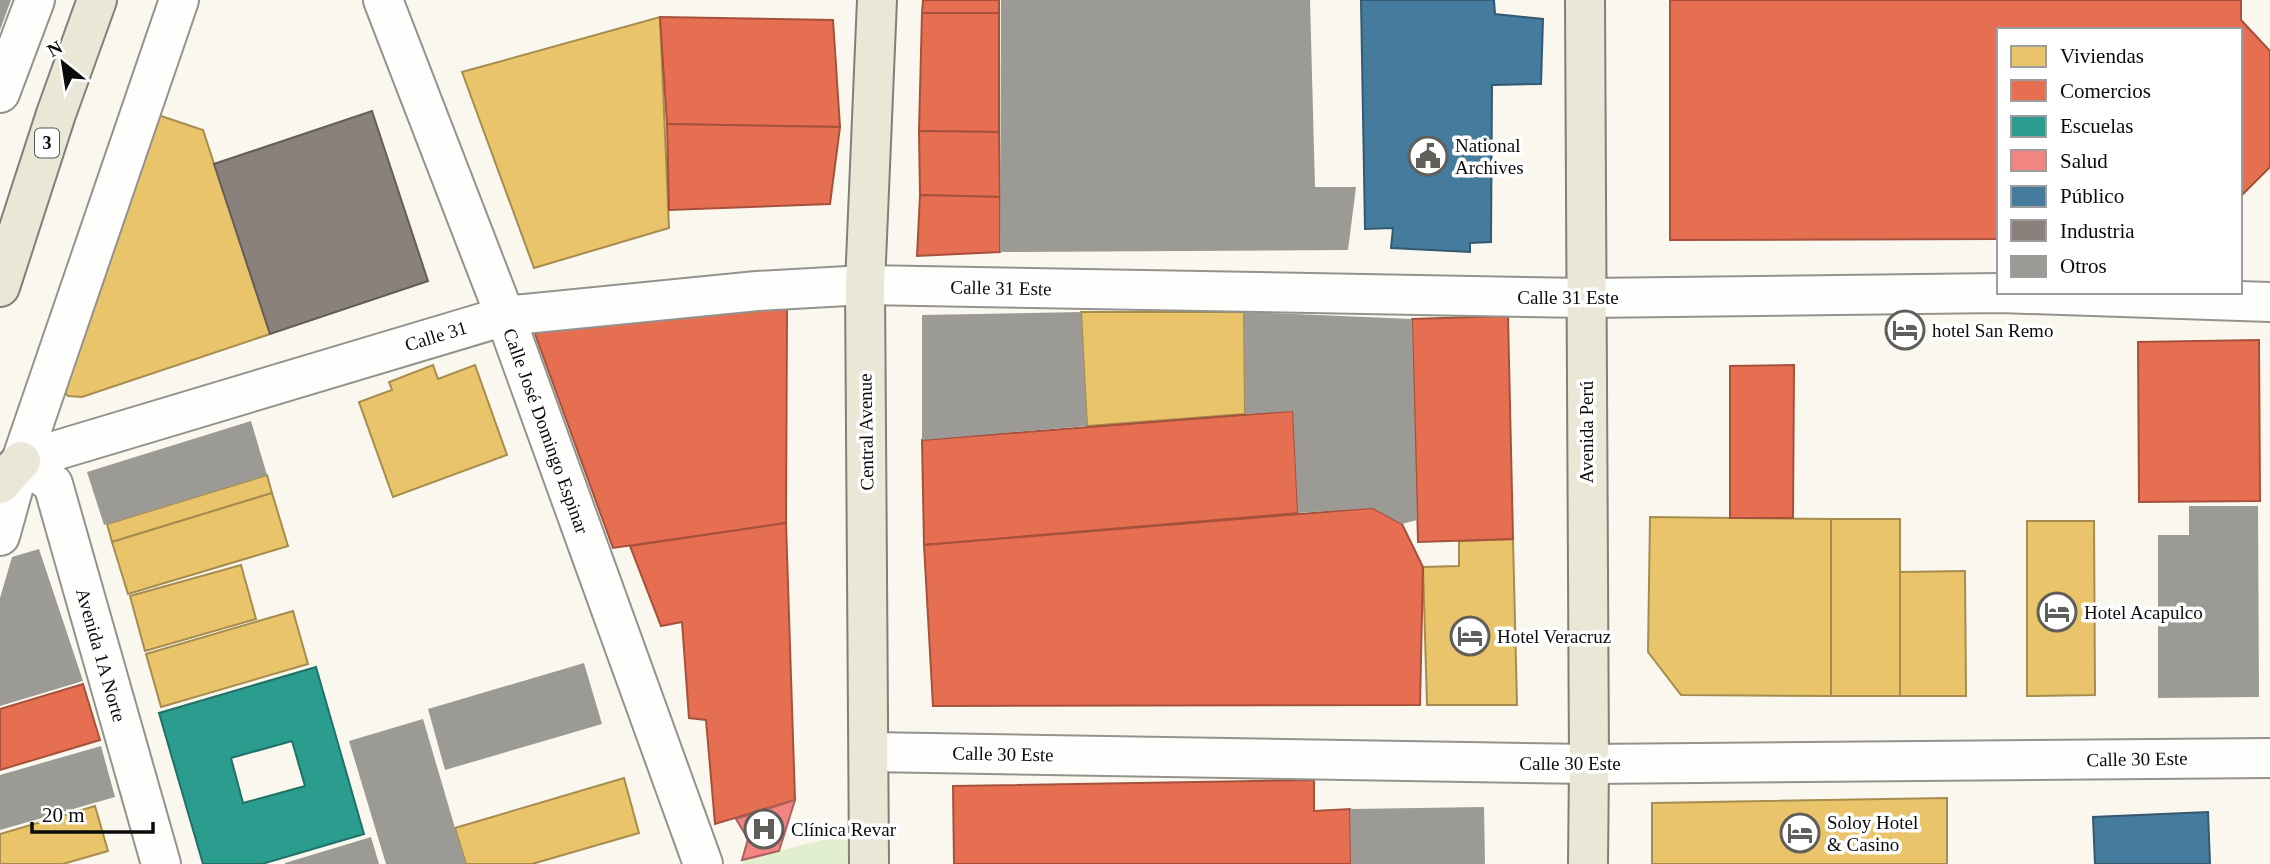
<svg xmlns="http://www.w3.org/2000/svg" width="2270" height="864" font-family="'Times New Roman',serif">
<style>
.green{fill:#e1efce}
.homes{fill:#e9c46a;stroke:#a68c4e;stroke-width:2}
.shops{fill:#e76f51;stroke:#a5513c;stroke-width:2}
.schools{fill:#2a9d8f;stroke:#217167;stroke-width:2;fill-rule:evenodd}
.health{fill:#f28482;stroke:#ad605e;stroke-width:2}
.public{fill:#457b9d;stroke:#345971;stroke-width:2}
.industry{fill:#8a817c;stroke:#645e5a;stroke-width:2}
.building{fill:#9c9a94}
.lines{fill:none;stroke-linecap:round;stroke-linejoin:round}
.minor-casing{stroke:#93928d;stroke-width:42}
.major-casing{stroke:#807f7a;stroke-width:42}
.minor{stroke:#fefefc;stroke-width:38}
.major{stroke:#ebe7d7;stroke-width:38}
.labels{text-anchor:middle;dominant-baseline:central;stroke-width:7;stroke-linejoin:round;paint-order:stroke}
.shield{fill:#fff;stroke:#545454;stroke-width:2}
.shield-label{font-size:18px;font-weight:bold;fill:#0b0b0b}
.poi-label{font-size:19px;fill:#0b0b0b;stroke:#fff;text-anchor:start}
.street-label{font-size:19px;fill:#0b0b0b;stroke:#fff}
</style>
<rect width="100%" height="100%" fill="#faf8ee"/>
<path class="green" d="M847,834L849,864H744L742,860Z"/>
<g class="homes">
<path d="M660,17L669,228L534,268L462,72Z"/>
<path d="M155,114L203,130L270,334L82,397L68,396L58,384Z"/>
<path d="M1081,312H1244L1245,414L1087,426Z"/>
<path d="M433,365L438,379L475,365L507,455L393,497L359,402L392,390L389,382Z"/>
<path d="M267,475L272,493L112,542L107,524Z"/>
<path d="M272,493L288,546L128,594L112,542Z"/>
<path d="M1650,517L1831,519V696L1681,695L1648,652Z"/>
<rect x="1831" y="519" width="69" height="177"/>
<path d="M2027,521H2094L2095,695L2027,696Z"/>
<path d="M1513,539L1517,705H1427L1423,567L1459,566V541Z"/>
<path d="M241,565L256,619L145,651L130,596Z"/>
<path d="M1965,571L1966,696H1900V572Z"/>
<path d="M293,611L308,664L161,707L146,654Z"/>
<path d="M624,778L639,833L532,864H466L455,828Z"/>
<path d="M1947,798V864H1652V803Z"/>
<path d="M95,806L108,851L63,864H0V834Z"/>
</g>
<g class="shops">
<path d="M923,0H999V13H922Z"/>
<path d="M1670,0H2241V20L2270,51V167L2240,197V30H1999V239L1670,240Z"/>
<path d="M922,13H999V132L919,131Z"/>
<path d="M660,17L833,20L840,127L667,124Z"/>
<path d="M667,124L840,127L830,204L669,210Z"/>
<path d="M919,131L999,132L1000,197L920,195Z"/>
<path d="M920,195L1000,197V252L917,256Z"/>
<path d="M787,305L786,523L613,548L534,331Z"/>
<path d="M1508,316L1513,539L1418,542L1412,319Z"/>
<path d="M2259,340L2260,501L2139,502L2138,342Z"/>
<path d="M1794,365L1793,518H1730V366Z"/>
<path d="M1293,411L1298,513L924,545L922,440Z"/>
<path d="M1373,508L1402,524L1423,567L1420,705L933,706L924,545Z"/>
<path d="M786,523L795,800L715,824L706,720L689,718L682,622L661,626L630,546Z"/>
<path d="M83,684L100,740L0,770V709Z"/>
<path d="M1314,780V811L1350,809L1351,864H954L953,786Z"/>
</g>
<path class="schools" d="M316,667L364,834L262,864H203L159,713ZM292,741L305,786L243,803L231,758Z"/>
<path class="health" d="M795,800L779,851L742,860L748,839L736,819Z"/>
<g class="public">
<path d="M1361,0H1494L1495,14L1543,19L1541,84L1492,85L1491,242L1470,243V252L1391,248L1393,228L1365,229Z"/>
<path d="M2208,812L2210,864H2095L2093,817Z"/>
</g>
<path class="industry" d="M372,111L428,281L270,334L214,164Z"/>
<g class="building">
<path d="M0,0H11L0,30Z"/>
<path d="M1001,0H1310L1315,187H1356L1348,250L1000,252Z"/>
<path d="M1081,312L1087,426L922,440V315Z"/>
<path d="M1244,312L1412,319L1417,520L1402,524L1373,508L1298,513L1293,411L1245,414Z"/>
<path d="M251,421L267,475L104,525L87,472Z"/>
<path d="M2189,506H2258L2259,697L2158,698V535H2189Z"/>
<path d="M39,549L83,681L0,706V598L12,557Z"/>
<path d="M584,663L602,724L445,770L428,709Z"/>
<path d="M423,719L455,828L466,864H386L349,741Z"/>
<path d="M101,746L115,797L0,830V775Z"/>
<path d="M1484,807L1485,864H1351L1350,809Z"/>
<path d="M371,837L379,864H285V863Z"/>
</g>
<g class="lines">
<defs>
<g id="minor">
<path d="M383,0L505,316L703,864"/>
<path d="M0,93L35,0"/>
<path d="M21,461L505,316L757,291L865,285L1586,298L2000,293L2270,302"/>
<path d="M21,461L53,484L161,864"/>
<path d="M0,536L21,461L179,0"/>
<path d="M869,752L1589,764L2270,758"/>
</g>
<g id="major">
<path d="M1585,0L1589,764L1588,864"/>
<path d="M0,287L56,114L97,0"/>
<path d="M0,484L21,461"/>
<path d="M869,864L865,285L877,0"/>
</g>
</defs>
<use href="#minor" class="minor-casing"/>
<use href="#major" class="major-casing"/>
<use href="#minor" class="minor"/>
<use href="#major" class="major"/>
</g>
<defs>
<symbol id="civic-ring" viewBox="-11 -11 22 22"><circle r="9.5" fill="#fff" stroke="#5f5e5a" stroke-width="1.5"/><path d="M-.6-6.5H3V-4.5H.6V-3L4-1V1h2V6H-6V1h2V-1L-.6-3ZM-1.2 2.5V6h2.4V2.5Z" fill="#5f5e5a"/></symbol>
<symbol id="hotel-ring" viewBox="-11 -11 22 22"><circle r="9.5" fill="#fff" stroke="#5f5e5a" stroke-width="1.5"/><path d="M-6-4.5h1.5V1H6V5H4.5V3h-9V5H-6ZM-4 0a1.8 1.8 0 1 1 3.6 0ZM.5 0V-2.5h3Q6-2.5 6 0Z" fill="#5f5e5a"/></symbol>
<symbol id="hospital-ring" viewBox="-11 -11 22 22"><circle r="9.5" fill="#fff" stroke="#5f5e5a" stroke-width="1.5"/><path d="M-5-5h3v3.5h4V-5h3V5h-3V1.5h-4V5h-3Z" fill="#5f5e5a"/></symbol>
</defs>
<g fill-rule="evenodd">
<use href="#civic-ring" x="1406" y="134" width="44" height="44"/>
<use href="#hotel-ring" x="1883" y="308" width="44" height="44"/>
<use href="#hotel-ring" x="2035" y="590" width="44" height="44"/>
<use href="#hotel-ring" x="1448" y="614" width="44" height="44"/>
<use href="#hospital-ring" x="742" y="807" width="44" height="44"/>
<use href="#hotel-ring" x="1778" y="811" width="44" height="44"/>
</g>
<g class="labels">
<rect class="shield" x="35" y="128.5" width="24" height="29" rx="5"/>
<g class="shield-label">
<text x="47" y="143">3</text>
</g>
<g class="poi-label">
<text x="1455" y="145">National<tspan x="1455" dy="22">Archives</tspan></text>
<text x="1932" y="330">hotel San Remo</text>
<text x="2084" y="612">Hotel Acapulco</text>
<text x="1497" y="636">Hotel Veracruz</text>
<text x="1827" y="822">Soloy Hotel<tspan x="1827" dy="22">&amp; Casino</tspan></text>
<text x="791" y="829">Clínica Revar</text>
</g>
<g class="street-label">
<text transform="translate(1001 288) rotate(1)">Calle 31 Este</text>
<text x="1568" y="297">Calle 31 Este</text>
<text transform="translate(436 336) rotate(-17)">Calle 31</text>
<text transform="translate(546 431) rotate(70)">Calle José Domingo Espinar</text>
<text transform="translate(866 432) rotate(-91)">Central Avenue</text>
<text transform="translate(1586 432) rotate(-90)">Avenida Perú</text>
<text transform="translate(101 655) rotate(74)">Avenida 1A Norte</text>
<text transform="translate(1003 754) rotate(1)">Calle 30 Este</text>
<text transform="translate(2137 759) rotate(-1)">Calle 30 Este</text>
<text x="1570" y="763">Calle 30 Este</text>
</g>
</g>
<rect x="1997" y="28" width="245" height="266" fill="#ffffff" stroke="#9d9d9d" stroke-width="2"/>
<rect x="2011" y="46" width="35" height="21" fill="#e9c46a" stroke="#9d9d9d" stroke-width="2"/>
<text x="2060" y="63" font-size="21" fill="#0b0b0b">Viviendas</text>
<rect x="2011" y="80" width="35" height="21" fill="#e76f51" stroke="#9d9d9d" stroke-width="2"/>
<text x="2060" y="98" font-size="21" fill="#0b0b0b">Comercios</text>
<rect x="2011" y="116" width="35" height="21" fill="#2a9d8f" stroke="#9d9d9d" stroke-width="2"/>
<text x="2060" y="133" font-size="21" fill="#0b0b0b">Escuelas</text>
<rect x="2011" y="150" width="35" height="21" fill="#f28482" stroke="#9d9d9d" stroke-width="2"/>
<text x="2060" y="168" font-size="21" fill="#0b0b0b">Salud</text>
<rect x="2011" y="186" width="35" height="21" fill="#457b9d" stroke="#9d9d9d" stroke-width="2"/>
<text x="2060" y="203" font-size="21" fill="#0b0b0b">Público</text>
<rect x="2011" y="220" width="35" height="21" fill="#8a817c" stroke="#9d9d9d" stroke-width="2"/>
<text x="2060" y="238" font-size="21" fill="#0b0b0b">Industria</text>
<rect x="2011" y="256" width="35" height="21" fill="#9c9a94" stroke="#9d9d9d" stroke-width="2"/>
<text x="2060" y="273" font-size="21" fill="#0b0b0b">Otros</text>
<g transform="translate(63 63) rotate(330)" stroke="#ffffff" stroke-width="5" paint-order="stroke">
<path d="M0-5L12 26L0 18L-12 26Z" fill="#0b0b0b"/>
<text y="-10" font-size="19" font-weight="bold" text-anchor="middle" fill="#0b0b0b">N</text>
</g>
<path d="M32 822v10h121v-10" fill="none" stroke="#0b0b0b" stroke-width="3.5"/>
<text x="42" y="822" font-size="21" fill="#0b0b0b" stroke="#ffffff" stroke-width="5" paint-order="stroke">20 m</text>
</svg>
